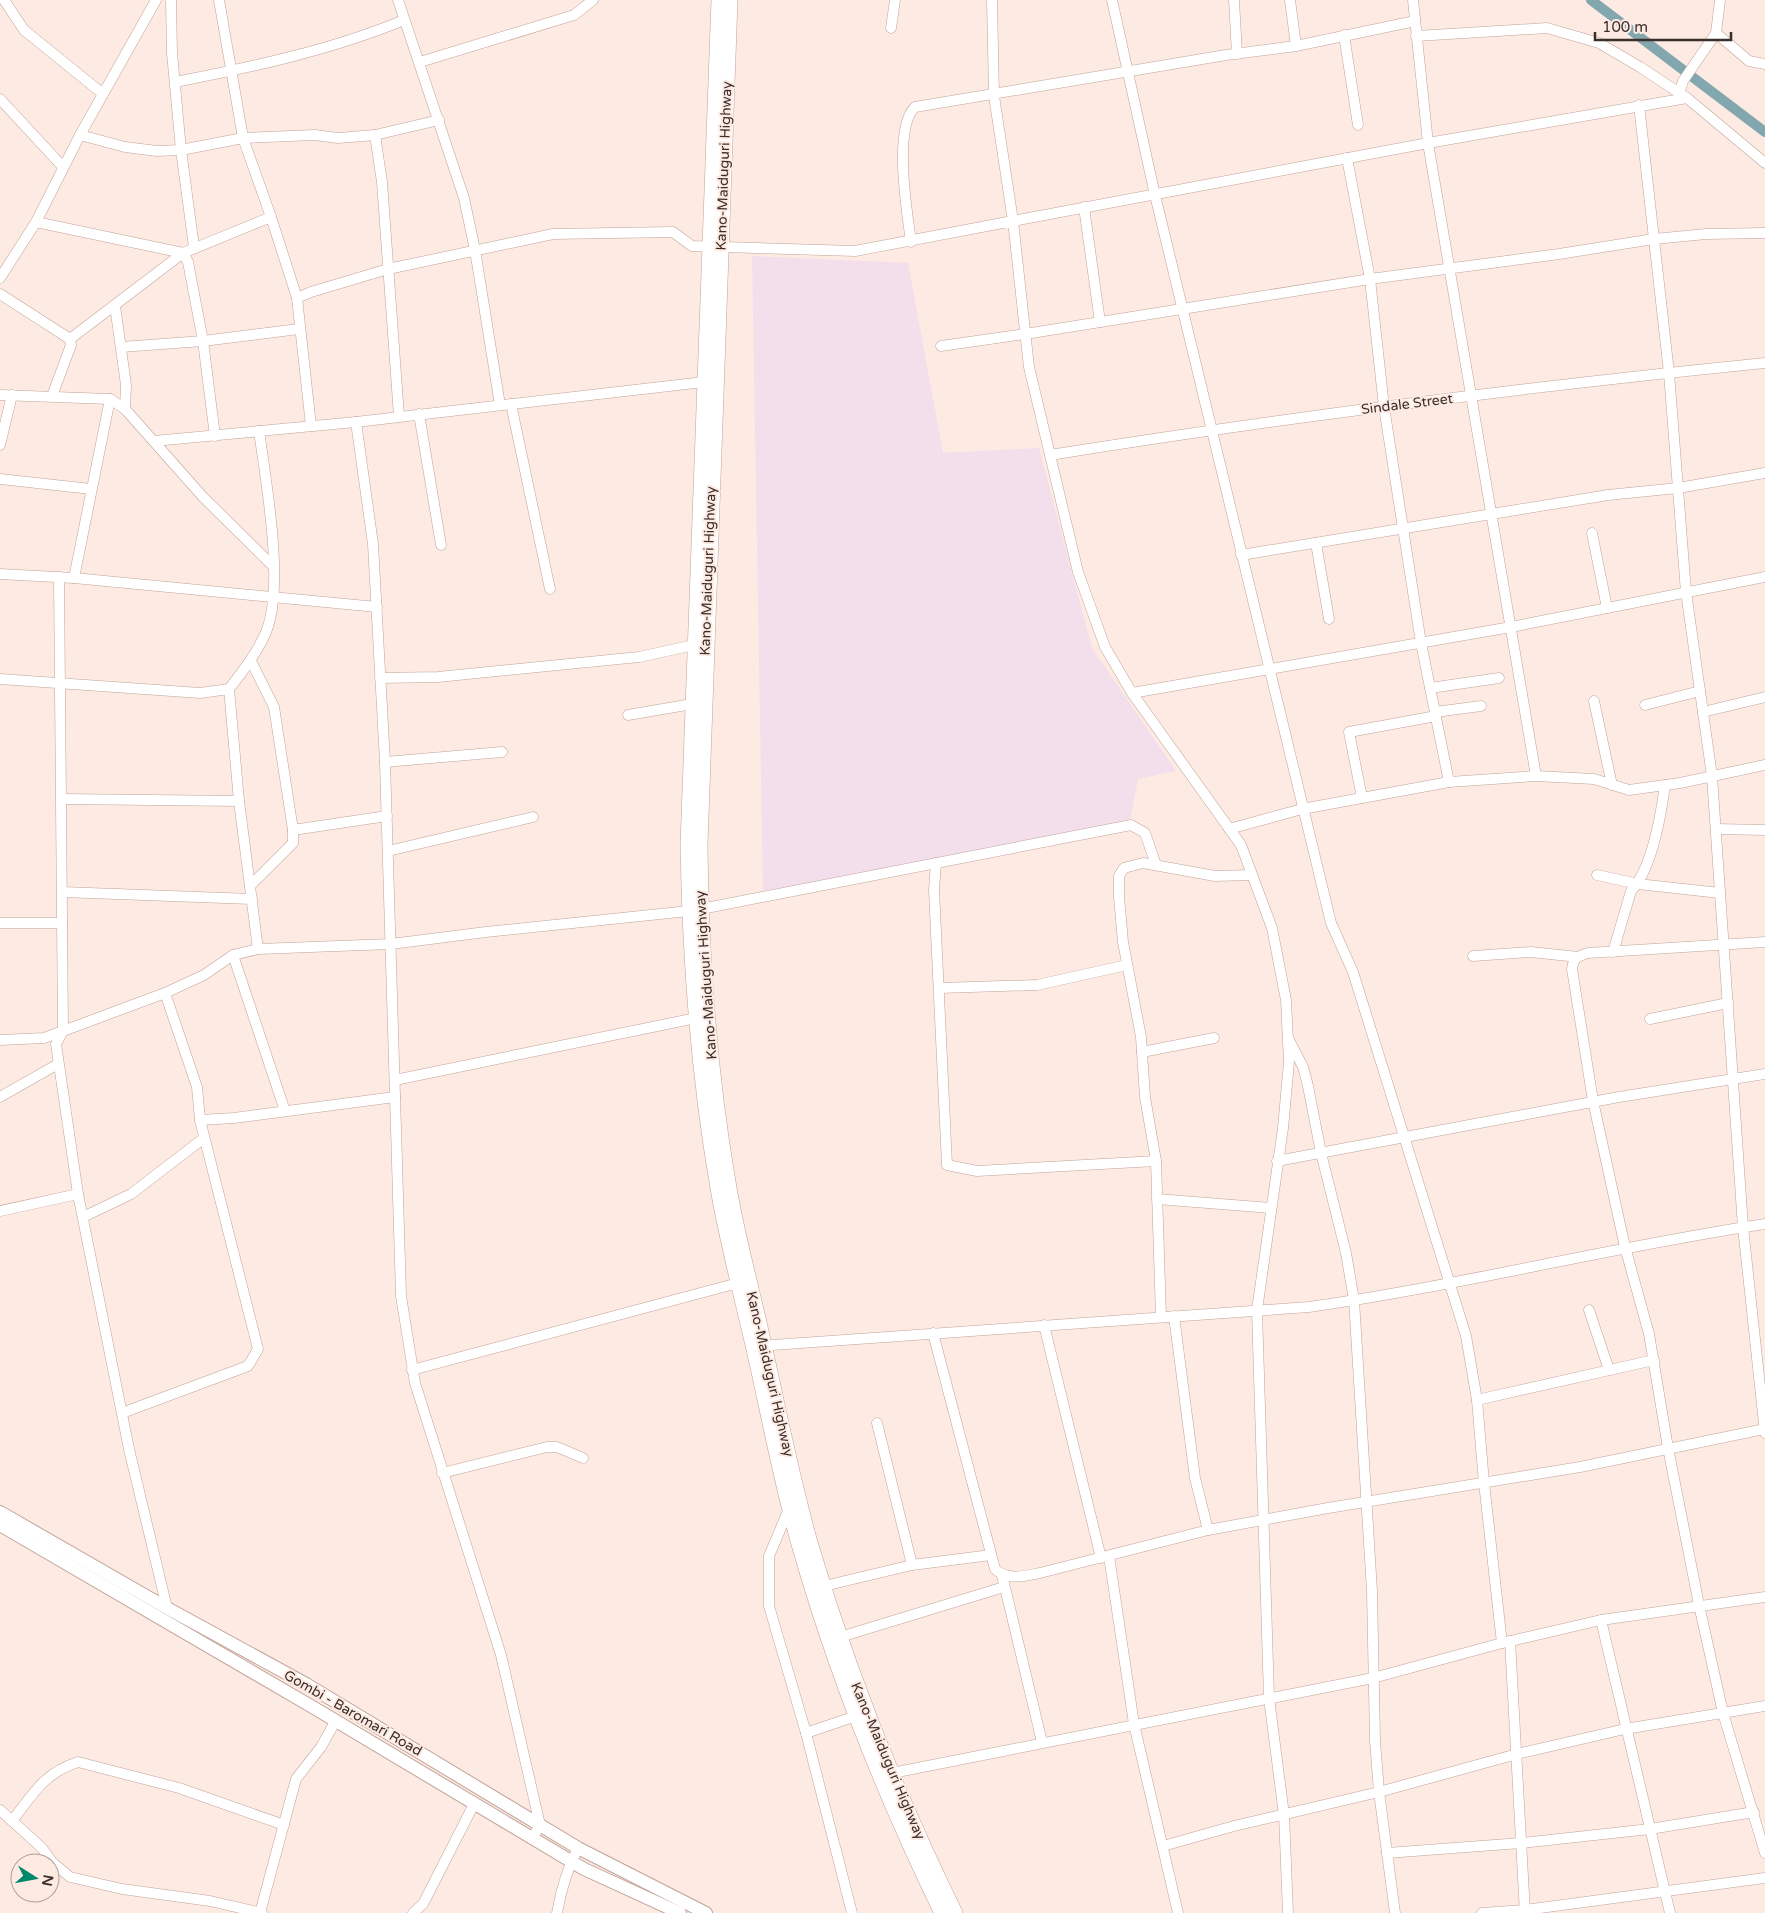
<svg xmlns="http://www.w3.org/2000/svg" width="1765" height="1913" font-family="'Varela Round',sans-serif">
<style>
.commercial{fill:#f3deec}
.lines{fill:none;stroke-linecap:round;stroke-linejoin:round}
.canal{stroke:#82a7ae;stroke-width:10}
.minor-casing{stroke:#c1a398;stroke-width:11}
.major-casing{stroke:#c1a398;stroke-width:14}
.highway-casing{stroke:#c1a398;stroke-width:16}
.minor{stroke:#fff;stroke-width:10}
.major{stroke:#fff;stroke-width:12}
.highway{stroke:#fff;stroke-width:15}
.labels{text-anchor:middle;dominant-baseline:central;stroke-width:4;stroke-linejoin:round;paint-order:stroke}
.street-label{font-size:14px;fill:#3b2f2b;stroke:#fdeae3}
</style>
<rect width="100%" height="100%" fill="#fdeae3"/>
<path class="commercial" d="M752,256L908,263L943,453L1039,448L1092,648L1176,771L1138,779L1129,826L763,891Z"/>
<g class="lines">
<path class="canal" d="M1591,0L1765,132"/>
<defs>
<g id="minor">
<path d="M4,0L24,30L103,94"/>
<path d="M171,0L172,53L181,150L194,247"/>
<path d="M219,0L243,138L271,217"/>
<path d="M398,0L464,198L475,250L500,405"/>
<path d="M992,0L994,96L1013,221L1428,143L1687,98"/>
<path d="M1112,0L1155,195L1331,923L1353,972L1466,1336L1477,1400L1484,1483L1502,1643"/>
<path d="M1234,0L1237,54"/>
<path d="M1290,0L1296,46"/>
<path d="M1413,0L1428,143L1536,776"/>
<path d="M891,28L895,0"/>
<path d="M1716,33L1749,61L1765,64"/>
<path d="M1344,35L1358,125"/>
<path d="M1416,36L1547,28L1599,43L1640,67L1687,98L1765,163"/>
<path d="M420,62L574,15L593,0"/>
<path d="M175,82C252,67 332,50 404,20"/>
<path d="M1679,94L1683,81L1716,33L1720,0"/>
<path d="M0,99L63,167"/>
<path d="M1639,105L1669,373L1686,592L1712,776L1743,1227L1765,1433"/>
<path d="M80,135L125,147L157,151L181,150L243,138L315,135L338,138L375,135L439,120"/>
<path d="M375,135L382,182L399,416"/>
<path d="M1347,158L1370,279L1384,407L1421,643L1449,782"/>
<path d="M1084,207L1100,322"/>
<path d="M36,222L183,253"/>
<path d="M911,242C907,212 893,128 915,107L1226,55L1296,46L1415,21"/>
<path d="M183,253L188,262L203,341L215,436"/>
<path d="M0,278L36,222L80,135L156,0"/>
<path d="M0,294L70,339"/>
<path d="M297,298L311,292L388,269L553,234L673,232L692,246L855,251L1013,221L1029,367L1078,572L1105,647L1132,693L1241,845L1272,928L1286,1000L1289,1062L1283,1128L1257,1310L1269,1698L1284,1815L1288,1913"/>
<path d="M115,306L126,385L125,409"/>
<path d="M70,339L183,253L271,217L297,298L311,426"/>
<path d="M941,346L1025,334L1370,279L1559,254L1654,239L1706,234L1765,233"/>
<path d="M121,347L203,341L299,329"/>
<path d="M0,395L110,399L125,409L203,497L273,566"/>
<path d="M52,396L71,345L70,339"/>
<path d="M511,404L550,589"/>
<path d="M419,414L441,545"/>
<path d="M154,441L356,422"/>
<path d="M0,445L12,395"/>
<path d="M1050,455C1287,417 1526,387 1765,363"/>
<path d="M0,479L91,489"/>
<path d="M1592,533L1607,608"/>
<path d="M1316,543L1329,619"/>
<path d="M1241,555L1608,495L1678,488L1765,473"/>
<path d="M0,574L74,578L377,607"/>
<path d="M59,577L63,1031L56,1044L78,1194L129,1449L167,1608"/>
<path d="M74,578L110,399"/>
<path d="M380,678L438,677L639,657L694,645"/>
<path d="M0,679L200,693L229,689"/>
<path d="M1430,688L1499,678"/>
<path d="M1132,693L1511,627L1765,577"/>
<path d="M1594,701L1612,785"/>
<path d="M1645,705L1700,691"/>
<path d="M1435,712L1481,706"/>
<path d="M1703,712L1765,697"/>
<path d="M628,715L692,704"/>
<path d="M385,762L502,752"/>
<path d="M1362,798L1349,732L1436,716"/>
<path d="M62,799L239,801"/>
<path d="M1229,829L1302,809L1449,782L1536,776L1594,779L1629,790L1680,783L1765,765"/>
<path d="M1716,829L1765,830"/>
<path d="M293,830L387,816"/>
<path d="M388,851L533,817"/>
<path d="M936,863L934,890L947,1165L977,1171L1156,1161"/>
<path d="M1597,875L1638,884L1720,893"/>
<path d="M250,886L293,843V830L274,707L251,661"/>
<path d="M62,892L252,899"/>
<path d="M701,909L1131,825L1145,833L1156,865"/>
<path d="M0,923H62"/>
<path d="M1765,942L1588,953C1578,956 1573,958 1572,969L1593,1101L1625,1247L1649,1334L1668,1448L1699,1605L1723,1713L1765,1853"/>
<path d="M258,949L239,801L229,689C243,671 257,653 266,632C285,586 266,482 259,431"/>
<path d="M1613,952L1631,891C1652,869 1661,815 1665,785"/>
<path d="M233,955L285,1111"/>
<path d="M1473,956L1531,952L1578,957"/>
<path d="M939,988L1037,985L1127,965"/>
<path d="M1650,1019L1728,1003"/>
<path d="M0,1040L44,1038L63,1031L165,993L204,975L233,955L258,949L391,944L486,932L689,911"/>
<path d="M1289,1040L1303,1067L1308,1086L1321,1153L1346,1253L1354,1300L1372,1591L1375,1741L1379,1792L1395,1913"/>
<path d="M1142,1052L1214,1038"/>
<path d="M395,1080L696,1018"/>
<path d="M0,1097L58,1064"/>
<path d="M200,1120L234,1118L395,1097"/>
<path d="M1277,1161L1619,1097L1765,1074"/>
<path d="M1157,1199L1271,1208"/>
<path d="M0,1211L78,1194"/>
<path d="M83,1217L131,1194L204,1138"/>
<path d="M1589,1310L1609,1370"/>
<path d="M1174,1316L1195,1478L1208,1530"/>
<path d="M1161,1317L1156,1161L1145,1097L1141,1037L1123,942L1119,897V876L1124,868L1143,863L1215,876L1252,875"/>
<path d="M1044,1325L1101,1558"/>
<path d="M933,1333L995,1569C1008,1581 1024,1576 1040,1573L1208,1530L1328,1508L1580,1467L1765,1429"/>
<path d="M760,1346L1309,1307C1462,1285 1612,1247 1765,1224"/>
<path d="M412,1370L738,1283"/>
<path d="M1477,1400L1654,1360"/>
<path d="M122,1413L248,1366L258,1349L200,1120L197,1087L165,993"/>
<path d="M877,1423L912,1565"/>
<path d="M442,1473L547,1447H557L583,1458"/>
<path d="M789,1509L769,1556V1606L806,1733L852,1913"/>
<path d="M1109,1556L1134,1724L1178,1913"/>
<path d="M1002,1575L1042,1742"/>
<path d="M824,1586L912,1565L991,1555"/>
<path d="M1601,1620L1670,1913"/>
<path d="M840,1637L1004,1587"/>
<path d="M1510,1641L1525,1913"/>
<path d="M806,1733L856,1716"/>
<path d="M887,1774L1373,1678L1502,1643L1601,1620L1765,1597"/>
<path d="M0,1810L42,1848L52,1862L70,1877L122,1889L210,1901L262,1913"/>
<path d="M12,1821C33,1794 44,1773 78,1762L179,1788L284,1825"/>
<path d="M532,1839L540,1825L501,1655L415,1383L401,1296L385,762L373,544L356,422L704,382"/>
<path d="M1163,1846L1234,1826L1379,1792L1517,1754L1625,1729L1765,1706"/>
<path d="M1387,1853L1521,1843L1650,1829L1754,1812"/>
<path d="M260,1913L296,1779L321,1747L335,1722"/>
<path d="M413,1913L423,1904L474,1804"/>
<path d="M557,1913C561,1890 567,1869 578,1848"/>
<path d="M1482,1913L1525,1910L1765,1878"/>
</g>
<g id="major">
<path d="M0,1512L167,1608L306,1684L578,1848L706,1913"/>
<path d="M0,1525L316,1709L584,1869L680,1913"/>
</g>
<g id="highway">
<path d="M719,0L688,845C690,960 698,1074 718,1188C727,1241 741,1293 753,1345C769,1414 781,1483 801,1551C837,1676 885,1796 942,1913"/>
<path d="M730,0L700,845C701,960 709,1074 729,1188C738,1241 753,1293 764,1345C779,1412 792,1480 811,1546C848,1672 897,1795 955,1913"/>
</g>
</defs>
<use href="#minor" class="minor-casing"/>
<use href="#major" class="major-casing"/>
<use href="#highway" class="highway-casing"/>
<use href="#minor" class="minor"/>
<use href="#major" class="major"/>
<use href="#highway" class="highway"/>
</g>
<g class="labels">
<g class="street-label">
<text transform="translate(724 166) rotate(-88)">Kano-Maiduguri Highway</text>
<text transform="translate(1407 404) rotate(-7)">Sindale Street</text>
<text transform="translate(708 571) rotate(-88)">Kano-Maiduguri Highway</text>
<text transform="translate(706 975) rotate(-94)">Kano-Maiduguri Highway</text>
<text transform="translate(770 1374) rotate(77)">Kano-Maiduguri Highway</text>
<text transform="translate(353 1713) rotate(30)">Gombi - Baromari Road</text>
<text transform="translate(888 1761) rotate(67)">Kano-Maiduguri Highway</text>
</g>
</g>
<g transform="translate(35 1878) rotate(101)"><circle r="24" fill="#fdeae3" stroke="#af9f99"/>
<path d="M0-4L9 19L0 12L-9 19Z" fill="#00876c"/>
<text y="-8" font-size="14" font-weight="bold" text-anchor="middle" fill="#3b2f2b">N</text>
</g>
<path d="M1595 32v8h136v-8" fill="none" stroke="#3b2f2b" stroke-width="2.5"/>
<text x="1602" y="32" font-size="15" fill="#3b2f2b" stroke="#fdeae3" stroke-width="4" paint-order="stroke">100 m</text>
</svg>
